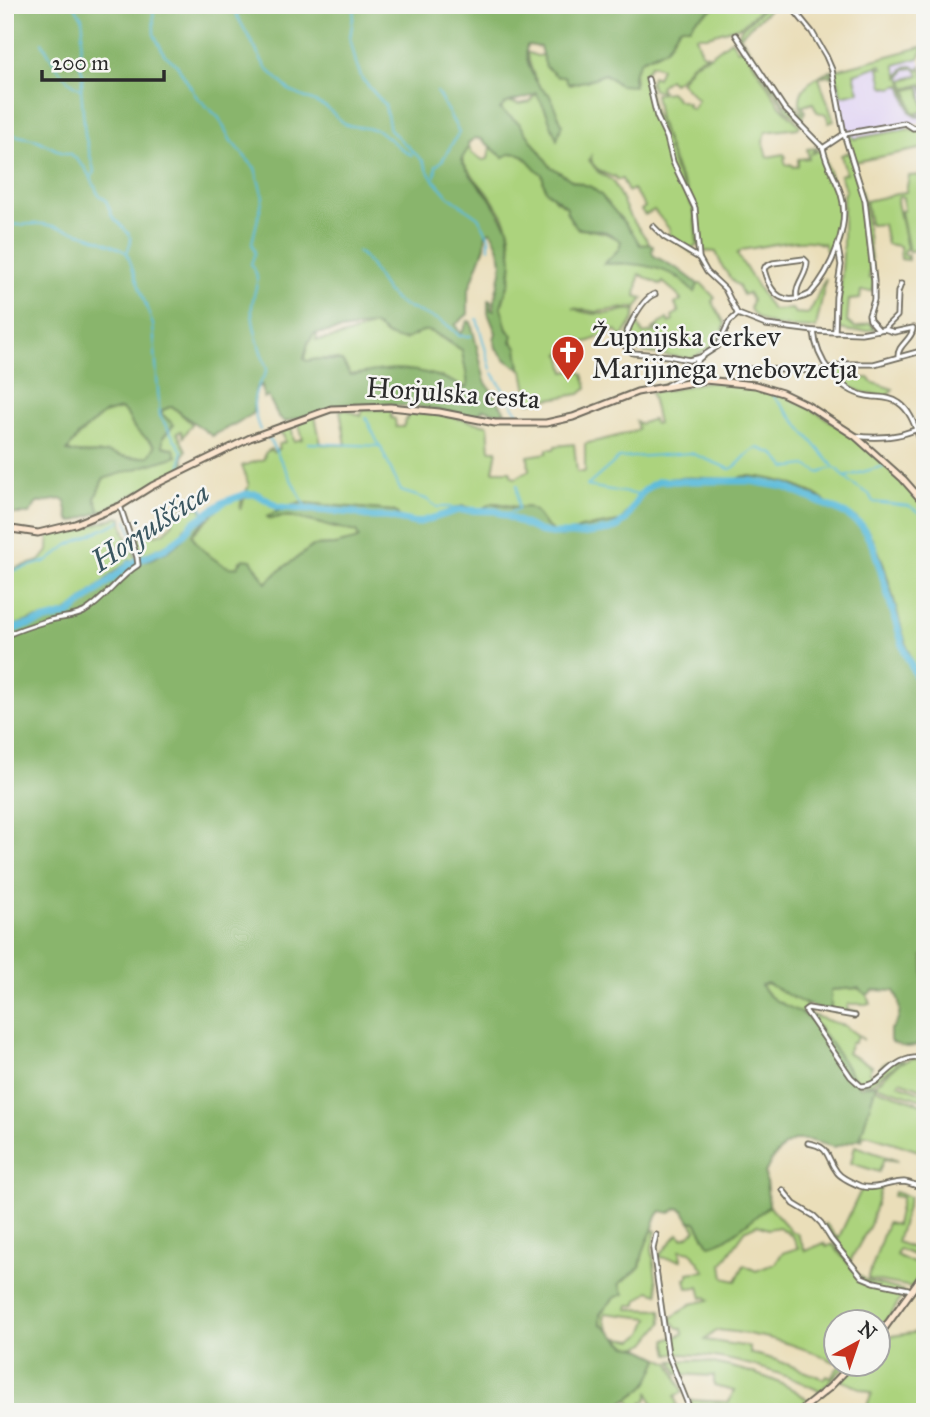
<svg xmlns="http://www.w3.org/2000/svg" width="930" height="1417" font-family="'IM FELL Great Primer',serif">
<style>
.built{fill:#e1d4f4}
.green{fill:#acd37d;stroke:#6c7f54;stroke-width:2;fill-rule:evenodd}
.forest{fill:#89b56c;stroke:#5a704c;stroke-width:2;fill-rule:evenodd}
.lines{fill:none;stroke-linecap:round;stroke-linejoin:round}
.stream{stroke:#5dbcdb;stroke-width:2}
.river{stroke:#5dbcdb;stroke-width:7}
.street-casing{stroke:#6e6a5d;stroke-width:7}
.secondary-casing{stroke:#6e6a5d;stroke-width:9}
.street{stroke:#fff;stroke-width:3.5}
.secondary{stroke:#fbe5cf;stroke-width:5}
.labels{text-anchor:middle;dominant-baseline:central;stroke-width:5;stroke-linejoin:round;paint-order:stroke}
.poi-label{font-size:28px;fill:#2b2b2b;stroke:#f6f6f2;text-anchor:start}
.street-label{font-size:28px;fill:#2b2b2b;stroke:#f6f6f2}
.water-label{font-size:30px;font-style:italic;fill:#3a5660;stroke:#f6f6f2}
</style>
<rect width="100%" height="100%" fill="#f6f6f2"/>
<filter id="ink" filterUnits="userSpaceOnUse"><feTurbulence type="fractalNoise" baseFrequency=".0143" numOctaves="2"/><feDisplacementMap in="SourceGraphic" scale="14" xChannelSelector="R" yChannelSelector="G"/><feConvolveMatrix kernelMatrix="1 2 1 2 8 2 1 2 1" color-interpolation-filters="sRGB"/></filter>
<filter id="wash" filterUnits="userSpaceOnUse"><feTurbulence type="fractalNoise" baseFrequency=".00686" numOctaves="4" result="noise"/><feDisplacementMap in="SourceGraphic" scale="28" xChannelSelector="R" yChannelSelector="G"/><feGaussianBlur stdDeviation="1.57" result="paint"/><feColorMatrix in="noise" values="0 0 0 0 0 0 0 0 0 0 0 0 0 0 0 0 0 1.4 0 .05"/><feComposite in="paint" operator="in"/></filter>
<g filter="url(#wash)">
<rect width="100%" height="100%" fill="#eadeb9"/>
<path class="built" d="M919,58L925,78V121L901,129L856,137L848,141L834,81L865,69Z"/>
<g class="green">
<path d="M719,5H761L762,8L741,26L708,36H696L702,53L708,55C685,62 690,74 673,83L669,79L660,86L662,91L653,90L650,83L652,76L657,78L661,68L651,64L643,76L646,78L653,110L669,147L666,150H669L674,169L694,210L697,245L692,248V253L669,234L670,230L654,210L645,215L641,210L645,207L633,189L628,192L622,179L617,180L615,176L613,177L599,171L592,163L591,156L589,160L598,172L613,181L629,215L650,244L640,245L622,220L591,187L573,181L550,166L519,123L503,113L501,106L509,102L520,104L530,102L536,93L543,104L557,139C566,115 551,104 538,84C532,75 530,62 526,52L537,56L544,55L548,69L565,76L570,85L605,74L619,85L635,82C629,54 655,60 667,47C672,42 675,33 680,27H690L696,19Z"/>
<path d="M767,5H774L740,36L771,79L784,103L791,108L795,105L800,114L802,113C794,90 810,79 830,71L831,77L827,75L819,78L834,121L829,123L826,114L817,112L813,103L803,106L805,112L802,121L786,109L738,35L741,29Z"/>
<path d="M731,40L738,50L743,47L781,107L800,125L798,128L766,132L763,142L767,157L784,154L786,157L784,158L786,165L791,164L793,167L798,166V159L809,158L807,149L817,148L811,154L820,150L822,152L839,199L837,234L831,253L826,251L824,243L821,244C805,235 763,247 742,250L737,254L772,310L792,309L795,313L808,314C817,302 818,290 826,278L816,328C795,327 761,330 750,309L752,300L748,293L743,295L738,285L733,282L722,266L716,252L702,251L697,239L696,207L677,172L659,119L655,94L670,92L678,100L688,103L687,106L692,109L698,100L680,82L694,63L710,56Z"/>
<path d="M925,46L919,58L895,65L899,77C902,70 904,65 913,66L919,70L921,66L925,80V93L922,84L906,89L903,80L919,75L915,68L905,69L901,77L913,114L907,90L920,87L925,111L914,114L919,116L925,114V116L916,117L910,112L901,85L891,88L883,86L879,68H883L881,65L854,74L859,92L841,96L838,81H834L832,71Z"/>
<path d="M908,129L913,131L925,129V148L854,162L846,136L852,135L854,139Z"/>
<path d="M469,147L472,153L483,160L488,159L490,147L503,157L512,153C528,154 530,167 542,173L544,185L555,200L567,207L568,215L578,229C595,230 606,232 622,241L619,249L604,264C639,262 670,265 695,292L698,284H702L715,298L712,301L725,324L719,342L691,359L629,350L624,344L636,320L643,334L659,331L658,328L651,330L667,319L669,323L673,321L672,316L679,312L675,304L681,300L676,293L663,282L661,285L639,274L636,296L643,298L636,309L632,307L597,312L573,308C585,314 600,315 613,313C622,311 627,308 636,311L633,320L622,338L616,330L590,341L568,346L559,355L561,354L565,372L576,370L583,374L587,388L580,394L529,402L523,370L520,369C520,357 511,347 512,335C493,315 504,301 510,280C513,266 511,250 510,236C508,211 476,183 463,163L462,157Z"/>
<path d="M849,152L864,201L871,260L869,278H873V291H861L860,299L849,300L847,322L856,328L870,323L875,329C862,332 850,333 838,328L843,254V195L846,191L840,175L846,173L841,155Z"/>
<path d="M925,175V219L917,244L920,245L919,248L909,252L901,211L904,210L903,197H899L897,202L907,249L904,250V255L908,256V260L901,259L900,246L887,244L883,224L870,225L866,201L906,192L909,176Z"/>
<path d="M374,325L388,336L405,340L424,330L431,332L462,350C463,363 469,377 467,387C457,387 449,378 438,376C407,368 381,372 350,375C350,374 345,364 344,364C337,356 316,359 308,362L304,359V354L313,334H317L316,340C337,340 356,331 374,325Z"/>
<path d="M847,365L846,376L849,378H869L871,382L893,389L887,397C863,394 849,390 833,372Z"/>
<path d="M704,382C718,383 734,383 748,385C820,400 877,454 925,506L923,518L925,520V690L919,682L901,628L881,559L868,531L856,518L841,513L815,494L788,483L750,476L737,479H669L655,481L640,494L620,522L581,528L561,537L546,526L535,511L498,503H492L478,511C471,508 464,505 456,508C434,515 414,532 393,511L299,503C295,504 292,506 288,507C274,510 267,491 245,493L249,486L242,466L264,459L265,453L271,449L273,452L279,449L278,445L285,442L283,434H280L278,429L291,425L294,441L303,439L298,422L315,416L321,444L346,445L340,410L346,409L361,416L363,409L391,410V418L395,419L396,427H403L409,414C435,410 462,421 488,425L490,450H497L493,471H510L512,477L516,478L529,470L528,456L547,453V449H554L555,446L574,444L577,472H585V444C603,439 621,437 638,429L636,422L640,424L653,419L654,424L658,423L651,392L675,389Z"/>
<path d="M172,406L192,424L183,437L181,431L177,433L186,450L183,457L186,468L100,512L95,498L103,479L171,448L163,446L162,437L169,429L161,413L163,410Z"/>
<path d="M120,409C131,414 129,424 137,431C143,436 149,439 155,446L150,456C140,458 132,459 122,456C116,455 111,452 105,453C95,453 77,455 67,451L78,436L103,414Z"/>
<path d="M254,496L262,498L278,511L267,516L271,519C292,513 308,520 327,526C337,529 347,530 356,532L359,537L358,540L334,545L313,546L279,571L266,584L257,568L240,561L237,567L233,569C218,565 197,549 192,535L224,503L242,497L240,510L245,497Z"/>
<path d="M190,506L193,508L200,506L204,515L184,528L182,534L173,542L141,556L134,530L140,539L151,534L149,527L155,535L165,532L173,523L174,512Z"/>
<path d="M118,517L122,518C121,531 132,545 136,560C110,568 93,597 70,610C51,621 26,623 5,629V571L40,561L48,551L49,535L66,529L71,532Z"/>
<path d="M767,983L791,994L807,1006L803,1011L804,1015C787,1008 771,1002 761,985Z"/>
<path d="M858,988L867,995L870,1004H848L847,1009L857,1011V1014L826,1010L830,1009L831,990Z"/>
<path d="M808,1014L845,1026L864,1040L858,1036L854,1043H851L847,1053L872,1066L869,1072L874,1076L884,1063L904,1059L871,1083L861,1084C840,1067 827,1036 808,1014Z"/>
<path d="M913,1058L925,1060V1090L900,1081L898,1084L925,1094V1101L875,1085L898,1064Z"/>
<path d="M875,1088L925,1105V1153L870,1135H864L862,1140L860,1139Z"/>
<path d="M855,1146L898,1161L884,1159L879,1172L851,1163Z"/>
<path d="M881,1187L870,1225L849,1263L824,1227L826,1224L838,1239L862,1188Z"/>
<path d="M894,1192L910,1197L897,1242L912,1248L917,1237L925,1240V1260L899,1249L896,1255L922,1267L925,1263L922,1273L911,1287L868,1279L887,1223L896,1225L902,1197L893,1196Z"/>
<path d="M769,1206L792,1232L797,1233L805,1251L824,1243L827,1247L832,1244L858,1275L867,1281L904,1291L894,1310L878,1331V1322H836L835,1362C797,1344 758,1333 716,1330L705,1340L750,1347V1353L776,1360L824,1379L827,1375L831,1377L840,1365H847L820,1391C772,1368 723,1353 669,1354L666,1340L683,1334L682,1329L677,1327L670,1319L691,1304L709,1300L706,1297L702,1298L699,1287L687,1288L685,1279L688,1278V1273L705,1271L691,1252L680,1250L681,1260L658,1257L678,1234L682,1238L688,1236L696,1230L690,1221L696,1222L709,1245L724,1240ZM757,1225L768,1229L779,1227L793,1237L798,1248L782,1253L776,1263L756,1271L744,1265L736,1281L724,1278L722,1264L746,1230Z"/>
<path d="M653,1230L656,1231L652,1247L658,1294L649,1291L637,1301V1305H629L628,1309L661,1310L662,1323L646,1343L635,1349L627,1346L619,1338L634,1340L643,1333L649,1318L605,1313L604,1320L609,1330L602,1327C595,1313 608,1303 618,1295L619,1284L636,1271L641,1264L644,1243Z"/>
<path d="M925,1331V1412H885L869,1406L867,1405L872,1393L840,1380L855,1365L878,1364V1342L885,1337Z"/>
<path d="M659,1358L670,1363L683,1392L675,1396L678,1412H655L649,1393L646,1401L642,1403L644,1412H638L628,1399C648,1386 651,1380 659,1358Z"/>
<path d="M697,1360C731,1366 783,1377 809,1401L795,1412H693L689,1400L729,1402L734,1391L714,1386V1376L678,1374L672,1361Z"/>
</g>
<g class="forest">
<path d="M5,5H719L696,19L690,27H680L666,49L641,60L633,75L634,86L619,85L605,74L586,81L568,84L565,76L558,77L546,67L540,47L527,45C523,59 536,88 549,94L562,124L557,140L546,111L536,93C525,102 508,97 500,109L519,123L550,166L573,181L591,187L601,195L633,233L640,245L650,244L653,246L652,252L654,256L680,270L698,284L695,292C687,289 686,282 679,278C658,265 629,262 604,264L619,249L621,241C616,238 611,234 606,232C589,226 579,236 570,218C566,209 566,216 567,207L546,191L542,174C527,165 526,145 503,157L481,139L475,138L468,143L469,147L461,160L472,177L489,197L508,228L512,261L509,282L501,306L507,330L513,335L511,342L517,347L520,369L506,360L496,348L494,339L496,333L488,313V300L491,301V310H494C495,272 513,273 491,231L486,233L485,246L468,292V314L455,325L461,334L468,321L471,322L485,381L505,412L498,413L484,409L479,413V417L413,406L347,404L285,422L278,416L268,396L264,398L262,385L256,388L253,412L250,416L212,436C199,425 185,418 172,406L163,410L161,413L174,425L163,437V446L174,449L177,456L103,479L95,498L100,512L72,522L69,519L65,502L61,499L37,503L29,514H5ZM374,325C386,335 397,345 413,336C418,333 422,330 428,331C440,334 452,344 462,350C463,362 469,377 467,387L465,388C442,375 411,367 384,370C373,371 361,374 350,375L342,361L316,359L307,361L304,359L308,343L314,334ZM120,409C131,414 129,424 137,431C143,436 149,439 155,446L149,456C140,458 131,459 122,456C116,455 111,452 105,453C95,453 77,455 67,451L78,436L103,414Z"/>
<path d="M743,476C773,476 804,487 829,504C838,510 851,514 857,519C893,549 897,648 925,690V956H923L925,1038C914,1050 904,1049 890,1041V1030C902,1020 902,1003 894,991L874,990L867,995L858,988L831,990V1007L826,1010C805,1006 786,994 767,983L761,985C771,1004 790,1005 806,1016C826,1031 845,1066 860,1087L876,1084L860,1139L834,1147L808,1140H795L784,1146L771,1161L765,1173L769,1206C755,1216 724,1245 709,1245L696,1222L690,1221L684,1211L678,1208L670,1213L661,1211C654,1218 655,1224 651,1233C645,1245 642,1253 640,1267L619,1284L624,1294L614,1298L600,1314V1323L627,1346L639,1348L659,1358C649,1385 648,1386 623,1402L622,1405L625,1412H5V629L31,620L57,616L70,610L130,560H136V563L151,559L170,550L183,539L187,529L208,517L192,534C195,546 224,571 237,567L243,559L251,560L266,583L279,571L313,546L335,545L358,539L359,537L356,532L288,516L268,518L267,516L293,504L306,503L393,511L397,513L400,519C425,525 441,511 464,506L478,511L492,503L513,508L528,507L535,511L546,526L561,537L581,528L620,522C631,512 636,497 646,488C664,471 713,480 737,479Z"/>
</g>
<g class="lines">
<g class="stream">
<path d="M74,5L82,18L83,27L79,61L83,75L81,89L85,135L94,171L91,178L98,194L106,200L112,216L129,234L131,241L127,253L153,325L160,416L182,451L181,468"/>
<path d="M153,5L154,34L164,54L177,65L196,96L219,118L231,141L255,168L263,197L252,243L255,253L251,264C265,283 250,292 252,313C254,332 260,351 267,369C266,376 262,378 259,384C251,399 254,416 260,430"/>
<path d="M231,5L266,68L290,91L326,107L346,125L378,130L404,151L412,155"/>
<path d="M352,5L354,12L350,38L356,63L362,79L385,105L390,130L423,161L430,175L448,196L478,217L489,237V248"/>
<path d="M42,42C52,60 62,79 80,89"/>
<path d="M5,133L37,140L61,152L71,154L85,168L90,177"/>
<path d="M435,176L436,166L442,161L459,132L437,92"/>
<path d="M5,222C18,228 31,222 43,224C70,229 103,239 127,253"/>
<path d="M357,252C371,258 380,288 394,299C414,315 443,315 459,336H471"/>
<path d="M477,319L491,369"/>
<path d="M493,373L518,414"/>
<path d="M771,393L833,466"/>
<path d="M366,418L379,445"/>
<path d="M267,435L307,509"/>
<path d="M308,443L380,446L401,491L426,499L437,507H450L457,511"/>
<path d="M845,477L884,466"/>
<path d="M640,495L587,486L619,458L691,453L730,469C741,466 745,451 758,448L774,454L786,468L806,465L820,473L828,469L836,468L851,483L869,494L873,502L909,506L924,515"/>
<path d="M196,498L207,515"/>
<path d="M503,514L518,510L517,485"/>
<path d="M127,520L140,560"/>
<path d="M5,573L48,561L68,545L121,521"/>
</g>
<path class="river" d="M5,631L69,614L130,564L166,548L181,537L192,524L224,502L246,494H257L278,507L355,513L370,517H388L417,523L459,510L496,511L539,531L550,534H581L610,530L619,526L627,518L640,495L650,486L659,481H750L785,487L846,514L862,526L874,548L905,652L925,695"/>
</g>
</g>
<g filter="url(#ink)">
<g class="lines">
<defs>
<g id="street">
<path d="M790,5L812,32L826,56L832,70L844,134L865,201L874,281V300L869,315L870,320L879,330"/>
<path d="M736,35L784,108L823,148"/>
<path d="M648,79L657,117L667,138L673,162L695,208L699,258"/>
<path d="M653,226L664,237L699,258L707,272L725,289L737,313"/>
<path d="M655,294C642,298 622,335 625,346L633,353L669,356L689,360L701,357"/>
<path d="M797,299C794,284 807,276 807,262L804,259L773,263L765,267L764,270C771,296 784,307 810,294C831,271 851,225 841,194C836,178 826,165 823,148L844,134L905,123L913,128L925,127"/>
<path d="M884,329L897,316L898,292L901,284"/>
<path d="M814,331L835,332L836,297L841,265L838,248"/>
<path d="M835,332L861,333L884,329L894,332L913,328C913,339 897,345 898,357"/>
<path d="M751,369L820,371L846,364H874L925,350"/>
<path d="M667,385L680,378L701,357L718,346L729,322L738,314L766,325L814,331C816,359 838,391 867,396C877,398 890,396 899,403C914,413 917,436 925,451"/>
<path d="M856,436C879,439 904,437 925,425"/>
<path d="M5,636C18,630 33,625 47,621C59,617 72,618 84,612C105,600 117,578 138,565L137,557L120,506"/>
<path d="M855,1016L808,1008L805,1010L851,1077L861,1086C886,1086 889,1054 925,1058"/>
<path d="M925,1031C921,1041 917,1048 925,1057"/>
<path d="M808,1143C831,1147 825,1156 837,1172C841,1178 853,1183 860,1186C875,1191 888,1182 904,1182C911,1183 918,1186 925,1189"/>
<path d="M783,1190L794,1204L814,1216L821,1223L831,1239L862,1277L874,1282L908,1289L911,1292"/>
<path d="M656,1235L653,1249L668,1354L691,1412"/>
</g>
<g id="secondary">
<path d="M5,528L38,533L75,524L120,506L152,486L250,438L331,409L390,407L439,412L495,423H546L573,417L637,392L705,380L755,385L782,393L807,405L855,436L903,479L925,504"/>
<path d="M878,1337L925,1272"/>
<path d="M799,1412L829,1388L852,1364"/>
</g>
</defs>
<use href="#street" class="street-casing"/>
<use href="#secondary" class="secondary-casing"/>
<use href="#street" class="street"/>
<use href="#secondary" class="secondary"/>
</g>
</g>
<defs>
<symbol id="church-pin" viewBox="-11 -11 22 30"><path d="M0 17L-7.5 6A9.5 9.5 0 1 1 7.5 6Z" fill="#c8321e" stroke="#f6f6f2"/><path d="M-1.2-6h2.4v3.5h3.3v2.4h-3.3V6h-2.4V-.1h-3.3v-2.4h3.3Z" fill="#fff"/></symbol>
</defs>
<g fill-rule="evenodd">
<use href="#church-pin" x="549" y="333" width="38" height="52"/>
</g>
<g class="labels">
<g class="poi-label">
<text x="592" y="336">Župnijska cerkev<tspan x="592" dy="32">Marijinega vnebovzetja</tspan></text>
</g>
<g class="street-label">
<text transform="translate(453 393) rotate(4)">Horjulska cesta</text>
</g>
<g class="water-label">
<text transform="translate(150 527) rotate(-34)">Horjulščica</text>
</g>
</g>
<rect width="930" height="1417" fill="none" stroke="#f6f6f2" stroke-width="28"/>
<g transform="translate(857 1343) rotate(40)"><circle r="33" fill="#f6f6f2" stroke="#a5a5a2" stroke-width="2"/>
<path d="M0-5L12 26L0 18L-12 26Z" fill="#c8321e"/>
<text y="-10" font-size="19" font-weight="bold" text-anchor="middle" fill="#2b2b2b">N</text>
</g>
<path d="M42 70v10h122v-10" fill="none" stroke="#2b2b2b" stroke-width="3.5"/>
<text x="52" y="70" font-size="21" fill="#2b2b2b" stroke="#f6f6f2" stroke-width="5" paint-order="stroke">200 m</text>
</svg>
